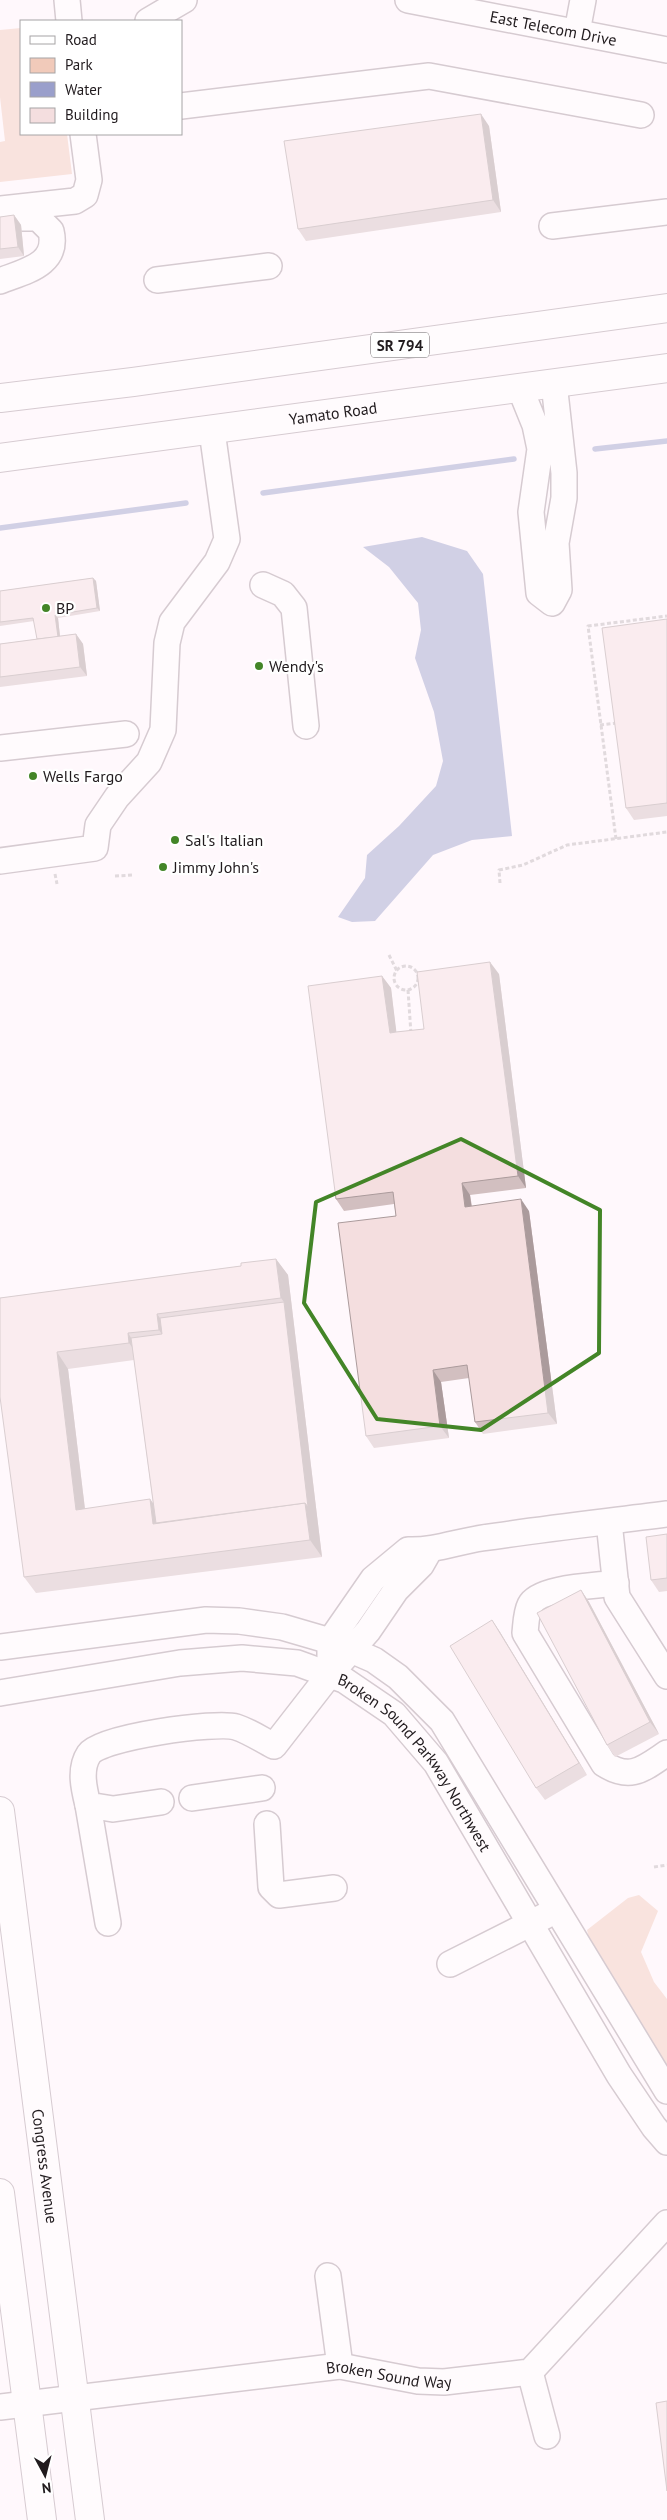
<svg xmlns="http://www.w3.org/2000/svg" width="667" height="2520" font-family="'PT Sans',sans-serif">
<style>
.green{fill:#f1caba}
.water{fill:#9a9fcb}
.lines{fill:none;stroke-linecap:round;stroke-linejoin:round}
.stream{stroke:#9a9fcb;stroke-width:5.5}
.minor-casing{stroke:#a5959e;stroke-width:28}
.major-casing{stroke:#a5959e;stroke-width:30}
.path{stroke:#bcb5b9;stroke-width:3;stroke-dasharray:4 2.5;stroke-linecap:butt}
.minor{stroke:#fff;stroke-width:25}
.major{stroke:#fff;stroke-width:28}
.wall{fill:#d2bfc0;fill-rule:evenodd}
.shaded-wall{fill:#ab9b9c}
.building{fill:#f4dedf;stroke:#ab9b9c}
.marked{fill:none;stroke:#438527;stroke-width:4;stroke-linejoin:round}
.poi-dot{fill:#438527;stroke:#fff;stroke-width:2}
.labels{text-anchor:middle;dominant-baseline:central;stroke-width:4.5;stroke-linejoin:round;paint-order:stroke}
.shield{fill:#fff;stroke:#645f62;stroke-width:1}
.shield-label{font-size:15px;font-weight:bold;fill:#211b1e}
.street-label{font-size:16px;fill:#211b1e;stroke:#fff}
.poi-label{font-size:16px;fill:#211b1e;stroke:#fff;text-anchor:start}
</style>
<rect width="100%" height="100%" fill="#fff8fc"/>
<g class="green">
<path d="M21,28V134H67L72,174L0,182V142L5,141L0,97V30Z"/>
<path d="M639,1895L658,1911L641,1952L654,1982L667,1999V2075L596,1967L587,1930L628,1898Z"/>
</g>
<path class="water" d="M422,537L467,551L483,574L512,836L472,840L433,855L375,921L352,922L338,917L365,878L367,855L399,826L436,786L443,761L434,712L415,658L421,630L418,603L389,567L363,547Z"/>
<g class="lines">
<g class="stream">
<path d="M595,449L667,441"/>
<path d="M263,493L514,459"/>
<path d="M0,528L186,503"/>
</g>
<defs>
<g id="minor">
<path d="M67,0L69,21"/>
<path id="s1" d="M408,0L667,50"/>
<path d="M148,21L184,0"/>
<path d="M577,32L583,0"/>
<path d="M181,106L429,76L641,115"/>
<path d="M0,209L75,201L85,195L89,180L83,134"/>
<path d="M552,226L667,212"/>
<path d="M157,280L269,266"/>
<path d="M0,281C25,271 59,265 51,231L38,218H11"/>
<path d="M520,388L535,425L540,449L531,512L539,593L552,603L559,590L556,543L564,498V473L554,383"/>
<path d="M263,585L283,594L294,608L306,726"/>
<path d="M0,748L126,734"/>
<path d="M0,861L95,848L98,825L117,797L149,762L163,730L167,643L172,622L217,562L227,539L212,431"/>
<path d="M609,1522L617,1597L667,1676"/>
<path d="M616,1583C597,1586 539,1587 530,1605C526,1613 526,1624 525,1633L604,1764C631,1781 643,1769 667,1753"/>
<path d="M0,1647L206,1620L239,1621L282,1627L330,1641L374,1660L398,1677L442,1721L667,2091"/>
<path d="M330,1658V1641L373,1579L408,1550C434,1551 456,1542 482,1538C543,1529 605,1522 667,1514"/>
<path id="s2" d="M0,1693L180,1663L242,1658L297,1663L344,1680L394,1714L436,1763L619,2075L654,2127L667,2142"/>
<path d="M192,1798L262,1788"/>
<path d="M161,1802L113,1809L88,1805C84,1789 79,1769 89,1754C100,1737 217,1721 236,1727C249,1731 262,1740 274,1746L330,1674L368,1631L396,1590L421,1565L429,1551"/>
<path d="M88,1805L108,1923"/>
<path d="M267,1824L271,1887L279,1895L334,1888"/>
<path d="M450,1964L545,1916"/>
<path d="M328,2276L340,2366"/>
<path d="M530,2372L547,2436"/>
<path id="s3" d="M0,2407L340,2366L418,2381L444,2382L530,2372L667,2223"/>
</g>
<g id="major">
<path d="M0,398L133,382L667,308"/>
<path id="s4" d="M0,458L667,368"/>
<path id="s5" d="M0,1811L90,2520"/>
<path d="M0,2193L42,2520"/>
</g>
</defs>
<use href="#minor" class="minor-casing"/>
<use href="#major" class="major-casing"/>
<g class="path">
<path d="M600,725L617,723"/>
<path d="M616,839L588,626L667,616"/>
<path d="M55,874L57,884"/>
<path d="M115,876L133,875"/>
<path d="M500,883L499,870L523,865L567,845L667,832"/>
<path d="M389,955L397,971"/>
<circle cx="406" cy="978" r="12"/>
<path d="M408,990L411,1034"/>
<path d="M654,1867L667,1865"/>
</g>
<use href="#minor" class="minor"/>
<use href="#major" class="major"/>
</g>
<g class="wall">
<path d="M489,126L501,212L306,241L298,229Z"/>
<path d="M14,215L21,225L24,256L0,259V217Z"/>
<path d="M93,578L96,581L100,611L58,618L60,636L76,634L83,644L87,676L0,687V644L37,639L34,621L0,626V591Z"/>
<path d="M667,619V816L634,820L626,808Z"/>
<path d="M499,974L526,1188L470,1195L472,1206L529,1211L557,1424L483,1434L475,1422L469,1378L441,1382L449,1438L374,1448L366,1436L396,1216L394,1204L344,1211L336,1199L382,976L391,988L396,1032L424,1029Z"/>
<path d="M276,1259L288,1275L322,1557L36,1593L24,1577L0,1298L241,1266ZM134,1360L153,1503L150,1499L85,1509L68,1369Z"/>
<path d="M667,1534V1591L659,1592L651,1580Z"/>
<path d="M581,1590L589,1602L659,1734L615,1757L607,1745Z"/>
<path d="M492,1620L500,1632L587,1775L545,1800L536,1788Z"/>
</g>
<g class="shaded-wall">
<path d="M481,114L489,126L501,212L493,200Z"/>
<path d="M14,215L21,225L24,256L18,247Z"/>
<path d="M93,578L96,581L100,611L97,608Z"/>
<path d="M55,615L58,618L61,646L58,643Z"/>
<path d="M76,634L83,644L87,676L80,667Z"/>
<path d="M490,962L499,974L526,1188L518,1176Z"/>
<path d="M382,976L391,988L398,1045L390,1033Z"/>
<path d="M462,1183L470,1195L473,1219L465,1207Z"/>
<path d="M521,1199L529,1211L557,1424L548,1413Z"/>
<path d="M276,1259L288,1275L322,1557L310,1540L305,1503L284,1302L281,1298Z"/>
<path d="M157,1314L169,1330L170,1346L159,1330Z"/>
<path d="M128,1333L139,1350L141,1359L129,1343Z"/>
<path d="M57,1352L68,1369L87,1526L76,1510Z"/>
<path d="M433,1370L441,1382L449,1438L440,1426Z"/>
<path d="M150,1499L162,1516L163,1527L153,1524Z"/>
<path d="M581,1590L589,1602L659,1734L650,1722Z"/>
<path d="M492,1620L500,1632L587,1775L579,1763Z"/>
</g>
<g class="building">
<path d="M481,114L493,200L298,229L284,141Z"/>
<path d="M14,215L18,247L0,249V217Z"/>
<path d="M93,578L97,608L55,615L58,637L37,639L33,618L0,622V591Z"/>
<path d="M667,619V803L626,808L602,628Z"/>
<path d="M76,634L80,667L0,677V644Z"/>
<path d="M490,962L518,1176L462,1183L465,1207L521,1199L548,1413L475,1422L467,1365L433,1370L440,1426L366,1436L338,1223L396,1216L393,1192L336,1199L308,986L382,976L390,1033L396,1032L424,1029L417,972Z"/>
<path d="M276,1259L281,1298L157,1314L159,1330L128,1333L129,1343L57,1352L76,1510L150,1499L153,1524L305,1503L310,1540L24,1577L0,1397V1298L241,1266V1263Z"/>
<path d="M284,1302L308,1507L305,1503L156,1523L131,1338L162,1334L160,1318Z"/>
<path d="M667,1534V1578L651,1580L646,1537Z"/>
<path d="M581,1590L650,1722L607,1745L537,1613Z"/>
<path d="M492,1620L579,1763L536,1788L450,1646Z"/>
<path d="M667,2401V2491L656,2403Z"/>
</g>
<path d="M0 0H667V2520H0ZM461,1139L600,1210L599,1353L481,1430L377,1419L304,1303L316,1202Z" fill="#fff8fc" fill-opacity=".55" fill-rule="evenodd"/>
<path class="marked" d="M461,1139L600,1210L599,1353L481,1430L377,1419L304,1303L316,1202Z"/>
<g class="poi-dot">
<circle cx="46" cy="608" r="5"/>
<circle cx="259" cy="666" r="5"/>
<circle cx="33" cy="776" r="5"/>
<circle cx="175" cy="840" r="5"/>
<circle cx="163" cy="867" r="5"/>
</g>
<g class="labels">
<rect class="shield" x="371" y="332.5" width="58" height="25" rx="4"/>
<g class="shield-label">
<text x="400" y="345">SR 794</text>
</g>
<g class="street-label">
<text stroke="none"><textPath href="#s1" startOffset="148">East Telecom Drive</textPath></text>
<text stroke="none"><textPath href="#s4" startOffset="336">Yamato Road</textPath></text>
<text stroke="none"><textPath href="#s2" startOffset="460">Broken Sound Parkway Northwest</textPath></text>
<text stroke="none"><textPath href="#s5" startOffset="358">Congress Avenue</textPath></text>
<text stroke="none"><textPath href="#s3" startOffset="392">Broken Sound Way</textPath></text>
</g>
<g class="poi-label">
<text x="56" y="608">BP</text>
<text x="269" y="666">Wendy's</text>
<text x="43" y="776">Wells Fargo</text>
<text x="185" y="840">Sal's Italian</text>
<text x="173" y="867">Jimmy John's</text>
</g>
</g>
<rect x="20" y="20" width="162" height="115" fill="#ffffff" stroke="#a6a4a5"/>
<rect x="30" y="36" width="25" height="8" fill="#ffffff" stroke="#a6a4a5"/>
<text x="65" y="45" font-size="15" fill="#211b1e">Road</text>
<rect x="30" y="58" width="25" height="15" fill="#f1caba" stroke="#a6a4a5"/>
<text x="65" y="70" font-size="15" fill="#211b1e">Park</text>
<rect x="30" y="82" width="25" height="15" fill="#9a9fcb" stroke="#a6a4a5"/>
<text x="65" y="95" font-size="15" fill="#211b1e">Water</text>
<rect x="30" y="108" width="25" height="15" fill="#f4dedf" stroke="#a6a4a5"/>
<text x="65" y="120" font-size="15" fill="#211b1e">Building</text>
<g transform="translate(45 2475) rotate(173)" stroke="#ffffff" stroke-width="4" paint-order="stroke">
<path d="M0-4L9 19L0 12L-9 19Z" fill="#211b1e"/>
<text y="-8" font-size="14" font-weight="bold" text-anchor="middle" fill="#211b1e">N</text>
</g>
</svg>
